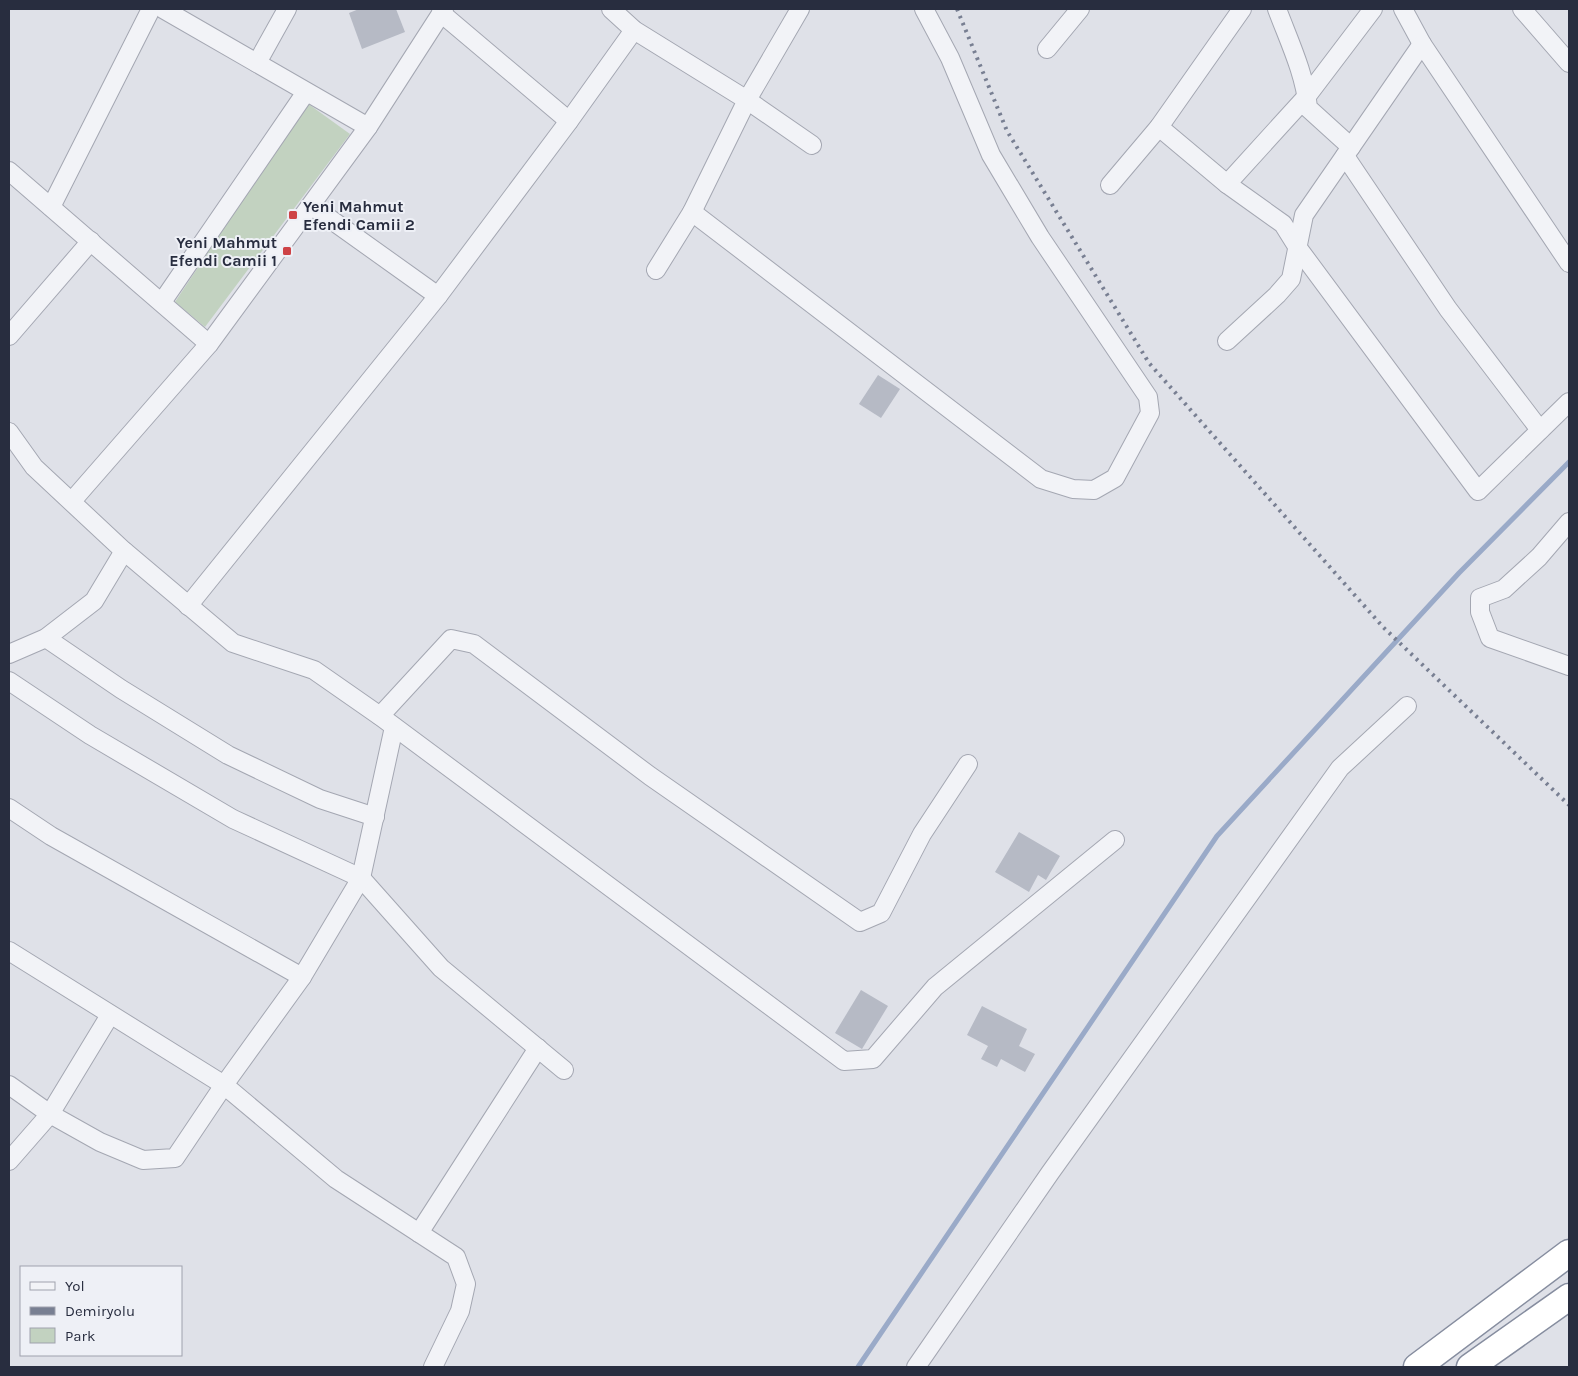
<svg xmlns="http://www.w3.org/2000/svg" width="1578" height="1376" font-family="Karla,sans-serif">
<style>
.green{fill:#c2d2c0}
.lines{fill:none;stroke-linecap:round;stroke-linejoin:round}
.stream{stroke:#9aaac8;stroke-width:5}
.building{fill:#b6bac5}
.minor-casing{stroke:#a4a7b2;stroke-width:20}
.highway-casing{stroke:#868d9f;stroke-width:29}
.minor{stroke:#f2f3f7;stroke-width:18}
.highway{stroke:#fff;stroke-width:26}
.rail{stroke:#787f92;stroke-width:4;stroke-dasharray:2.5 5;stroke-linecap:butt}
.poi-dot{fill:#ce4346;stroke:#eef0f6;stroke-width:2}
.labels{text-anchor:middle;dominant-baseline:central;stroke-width:4;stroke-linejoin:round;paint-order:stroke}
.poi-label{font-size:16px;font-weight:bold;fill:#282d3f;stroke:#eef0f6;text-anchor:start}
</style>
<rect width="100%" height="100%" fill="#dfe1e8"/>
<path class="green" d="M307,103L350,134L205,327L175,302Z"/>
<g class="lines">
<path class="stream" d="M858,1367L1217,836L1459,573L1569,462"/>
</g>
<g class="building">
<path d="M359,9H396L405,32L362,49L349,13Z"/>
<path d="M878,375L900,389L881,418L859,404Z"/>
<path d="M1019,832L1060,856L1046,880L1038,875L1029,892L995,872Z"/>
<path d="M861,990L888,1006L862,1049L835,1033Z"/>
<path d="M982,1006L1027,1029L1019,1046L1035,1054L1025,1072L1001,1059L997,1067L981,1059L988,1046L967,1035Z"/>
</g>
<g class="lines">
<defs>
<g id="minor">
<path d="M163,9L368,127"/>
<path d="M611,9L634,30L747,100L812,145"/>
<path d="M1277,9C1289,41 1305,74 1308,108L1351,147"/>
<path d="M1403,9L1422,44L1569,263"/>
<path d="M1522,9L1569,63"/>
<path d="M441,13L569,121"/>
<path d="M1047,49L1080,9"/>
<path d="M257,63L287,9"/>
<path d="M1159,127L1227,184L1283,224L1298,248L1478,491L1569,402"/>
<path d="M1345,156L1448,309L1540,430"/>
<path d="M9,171L209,344"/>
<path d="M1227,184L1307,96L1373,9"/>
<path d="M1110,185L1159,127L1242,9"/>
<path d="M312,206L438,296"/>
<path d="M51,207L151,9"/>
<path d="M692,212L1041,479L1073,489L1094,490L1115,478L1150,413L1148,397L1040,237L991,155L950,58L924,9"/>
<path d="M656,270L692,212L747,100L800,9"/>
<path d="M162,302L306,92"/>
<path d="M9,336L91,241"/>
<path d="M1227,341L1277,295L1291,279L1304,215L1422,44"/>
<path d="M9,432L34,467L124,551L233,643L314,670L380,716L844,1061L873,1059L935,987L1115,840"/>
<path d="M72,501L209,344L368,127L444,9"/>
<path d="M1569,522L1539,557L1504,589L1480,598V612L1490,638L1569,666"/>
<path d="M188,606L438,296L569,121L634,30"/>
<path d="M46,638L121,689L228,755L320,799L375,817"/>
<path d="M9,654L46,638L94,601L124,551"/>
<path d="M9,681L90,735L233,819L361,878L441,968L564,1070"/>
<path d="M380,716L451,639L474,644L650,776L860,922L881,913L922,834L968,764"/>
<path d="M9,808L51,836L302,977"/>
<path d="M9,951L224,1085L336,1179L456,1257L466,1284L460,1311L433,1367"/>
<path d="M9,1085L50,1114L100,1142L143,1160L175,1158L224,1085L302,977L361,878L394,727"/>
<path d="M9,1161L50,1114L110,1015"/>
<path d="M419,1233L538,1048"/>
<path d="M916,1367L1050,1173L1340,768L1407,706"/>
</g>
<g id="highway">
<path d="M1417,1367L1569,1253"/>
<path d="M1470,1367L1569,1297"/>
</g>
</defs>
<use href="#minor" class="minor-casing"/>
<use href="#highway" class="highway-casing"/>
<use href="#minor" class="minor"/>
<use href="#highway" class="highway"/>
<path class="rail" d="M957,9L1007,131L1149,363L1383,627L1569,805"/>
</g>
<g class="poi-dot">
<rect x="288" y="210" width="10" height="10" rx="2.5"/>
<rect x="282" y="246" width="10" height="10" rx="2.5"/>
</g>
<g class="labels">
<g class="poi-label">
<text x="303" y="206">Yeni Mahmut<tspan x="303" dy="18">Efendi Camii 2</tspan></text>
<text x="277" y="242" text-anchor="end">Yeni Mahmut<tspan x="277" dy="18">Efendi Camii 1</tspan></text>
</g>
</g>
<rect width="1578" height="1376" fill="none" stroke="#282d3f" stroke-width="20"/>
<rect x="20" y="1266" width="162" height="90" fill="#eef0f6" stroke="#9fa2ad"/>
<rect x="30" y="1282" width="25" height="8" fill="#f2f3f7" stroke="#9fa2ad"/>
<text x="65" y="1291" font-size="15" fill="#282d3f">Yol</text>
<rect x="30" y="1307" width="25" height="8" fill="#787f92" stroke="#9fa2ad"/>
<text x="65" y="1316" font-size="15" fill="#282d3f">Demiryolu</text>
<rect x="30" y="1328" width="25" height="15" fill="#c2d2c0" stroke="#9fa2ad"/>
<text x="65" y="1341" font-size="15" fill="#282d3f">Park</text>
</svg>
